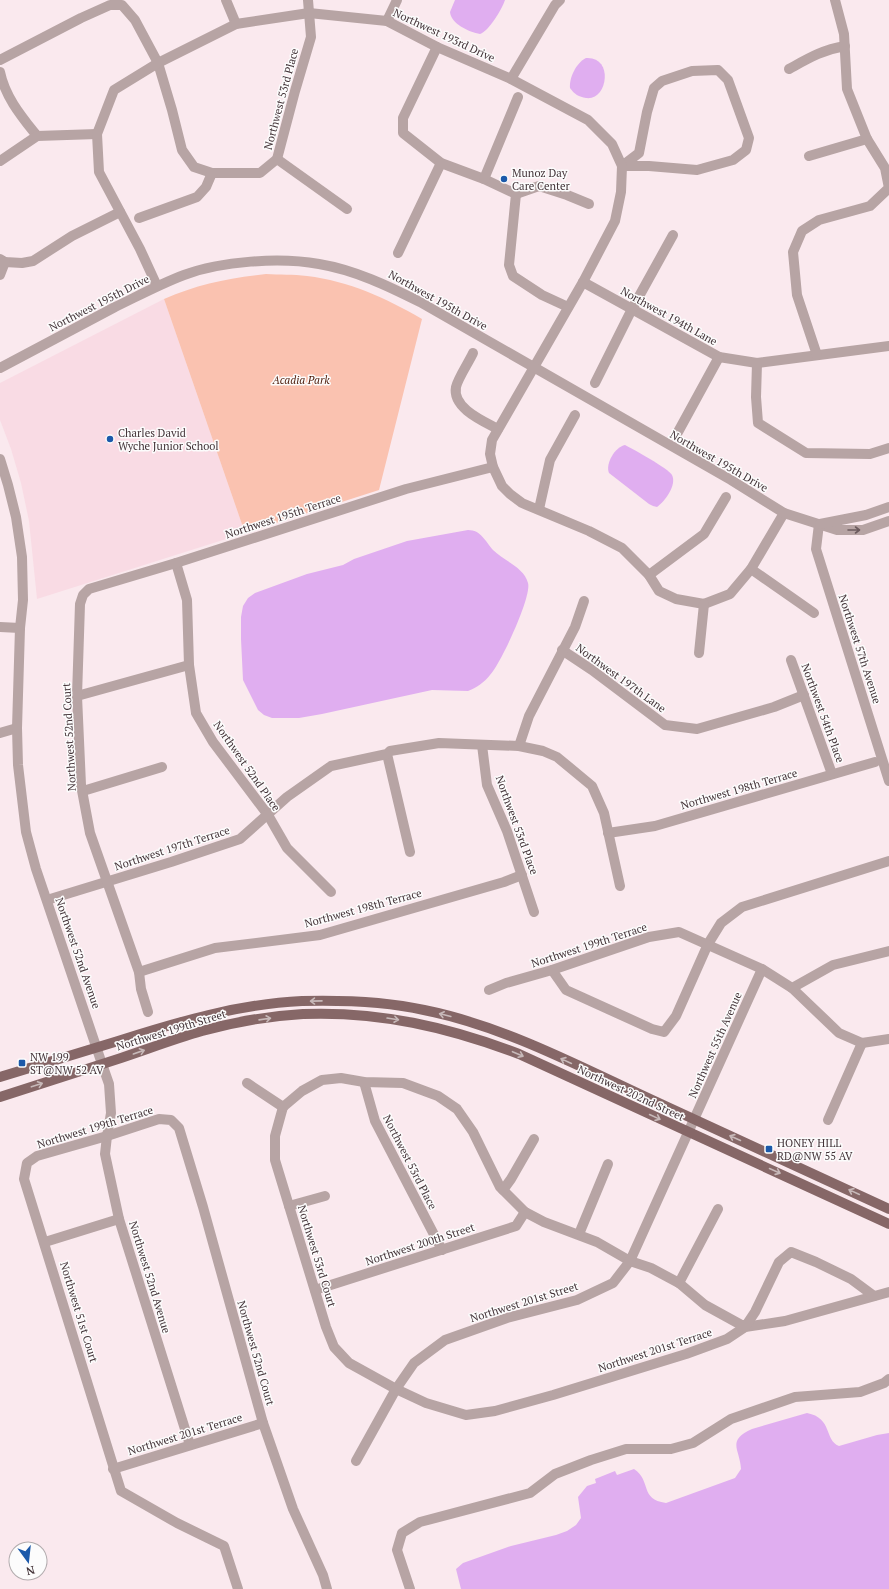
<svg xmlns="http://www.w3.org/2000/svg" width="889" height="1589" font-family="'PT Serif',serif">
<style>
.built{fill:#f9dbe4}
.green{fill:#fac2b0}
.water{fill:#e0aef0}
.lines{fill:none;stroke-linecap:round;stroke-linejoin:round}
.minor{stroke:#b7a4a4;stroke-width:10}
.tertiary{stroke:#b7a4a4;stroke-width:10}
.primary{stroke:#866767;stroke-width:10}
.oneway{stroke:#6c5b5e}
.oneway2{stroke:#c7b9b9}
.poi-dot{fill:#1b59aa;stroke:#fcfcfc;stroke-width:1.5}
.labels{text-anchor:middle;dominant-baseline:central;stroke-width:3;stroke-linejoin:round;paint-order:stroke}
.street-label{font-size:11px;fill:#433338;stroke:#fcfcfc}
.poi-label{font-size:11px;fill:#433338;stroke:#fcfcfc;text-anchor:start}
.park-label{font-size:11px;font-style:italic;fill:#4d1b09;stroke:#fcfcfc}
</style>
<rect width="100%" height="100%" fill="#fae9ee"/>
<path class="built" d="M164,299L245,533L37,599L29,521L21,483L11,449L0,420V383Z"/>
<path class="green" d="M266,274C280,275 293,274 307,276C349,281 386,298 422,319L379,490L245,533L164,299C198,284 229,278 266,274Z"/>
<g class="water">
<path d="M455,0H505C502,9 489,31 480,34C469,32 451,24 450,12Z"/>
<path d="M586,58C614,56 608,101 586,98C579,97 574,94 570,88C569,78 576,63 586,58Z"/>
<path d="M625,445C633,449 669,469 672,475C677,485 665,501 657,507L653,506L649,504L609,473C605,464 615,447 625,445Z"/>
<path d="M468,530C481,530 485,541 493,550C504,561 524,567 528,583C532,596 501,663 490,675C485,682 476,688 468,691L432,690L322,714L299,718H272L264,715L258,710L243,680L241,639V617L243,606L248,598L255,593L307,574L343,565L354,559L407,541Z"/>
<path d="M807,1413C833,1418 824,1440 839,1446L877,1435L889,1433V1589H461L456,1569L463,1563L511,1546L556,1535L567,1531L576,1525L581,1518L578,1497L587,1486L596,1483L595,1479L615,1471L617,1475L634,1469C652,1481 639,1499 666,1503L735,1478L741,1469C740,1449 726,1441 752,1429Z"/>
</g>
<g class="lines">
<g class="minor">
<path d="M226,0L236,24"/>
<path d="M387,21L397,0"/>
<path d="M437,47L403,118V133L441,163L484,179L516,194"/>
<path d="M0,60L81,18L110,5H122L135,20L158,63L172,110L182,150L194,167L212,173H260L277,159L295,91L311,37L308,0"/>
<path d="M789,69C809,58 822,50 845,46"/>
<path d="M718,70L728,80L749,138L746,150L733,160L697,170L649,166H622L639,153L647,112L654,88L662,81L692,71Z"/>
<path d="M0,72C5,97 22,117 37,136L97,134"/>
<path d="M511,79L555,5L560,0"/>
<path d="M809,156L867,139"/>
<path d="M277,159L347,209"/>
<path d="M0,161L37,136"/>
<path d="M484,179L518,97"/>
<path d="M516,194L509,265L513,276L542,295L568,307"/>
<path d="M516,194L539,186L567,195L589,204"/>
<path d="M139,218L197,197L206,187L212,173"/>
<path d="M398,253L441,163"/>
<path d="M0,259L5,262L22,263L33,261L72,236L120,212"/>
<path d="M0,275L5,262"/>
<path d="M583,282L719,357L757,363L889,346"/>
<path d="M157,286L140,249L99,172L97,134L114,90L158,63L236,24L309,13L387,21L437,47L511,79L588,120L612,144L622,166L621,192L615,221L583,282L492,440L490,454L493,467L502,486L510,494L522,503L589,531L622,548L649,575L659,591L676,599L704,604L730,594L751,569L784,513"/>
<path d="M473,353C469,362 458,378 456,387C452,408 483,421 498,429"/>
<path d="M817,355L797,295L793,252L802,231L819,220L870,206L889,188L885,168L867,139L847,89L844,34L835,0"/>
<path d="M757,363L756,397L758,423L806,453L870,454L889,448"/>
<path d="M595,383L632,309L673,235"/>
<path d="M678,432L719,357"/>
<path d="M539,509L550,460L575,415"/>
<path d="M819,524L816,549L889,781"/>
<path d="M176,563L187,600L189,665L196,713L213,742L268,815L287,848L331,892"/>
<path d="M751,569L814,613"/>
<path d="M649,575L704,534L726,497"/>
<path d="M0,627L20,628"/>
<path d="M562,650L592,670L665,725L697,729L774,707L804,695"/>
<path d="M699,653L704,604"/>
<path d="M791,660L832,774"/>
<path d="M77,696L189,665"/>
<path d="M0,733L17,728"/>
<path d="M482,745L487,785L507,831L534,912"/>
<path d="M519,746L529,716L575,627L584,601"/>
<path d="M387,754L410,852"/>
<path d="M83,791L162,767"/>
<path d="M608,833L655,826L875,762"/>
<path d="M47,900L171,862L240,839L287,797L331,766L387,754L390,751L439,743L519,746L543,751L557,757L592,786L604,813L620,886"/>
<path d="M552,970L566,990L652,1029L664,1032L676,1016L708,944L721,923L742,907L889,861"/>
<path d="M139,972L215,948L320,935L504,882L522,875"/>
<path d="M792,988L833,965L889,951"/>
<path d="M489,990L506,983L552,970L649,937L679,932L762,969L792,988L839,1033L862,1043L889,1039"/>
<path d="M148,1012L141,989L139,972L90,833L81,785L77,696L80,604L83,595L89,589L176,563L406,489L493,467"/>
<path d="M102,1064L109,1084L111,1113L107,1136L105,1154L119,1219L190,1445"/>
<path d="M364,1082L375,1121L442,1250"/>
<path d="M247,1083L283,1107"/>
<path d="M283,1107L275,1136V1160L326,1327L334,1347L349,1363L396,1389L426,1403L466,1415L495,1411L553,1395L686,1354L727,1339L745,1327L785,1321L889,1292"/>
<path d="M283,1107L302,1091L322,1080L341,1078L364,1082L403,1083L438,1096L457,1109L473,1132L500,1187L525,1212L544,1222L597,1242L630,1261L651,1268L679,1283L705,1305L745,1327L755,1312L779,1262L791,1252L816,1262L851,1279L874,1296"/>
<path d="M828,1120L862,1043"/>
<path d="M503,1190L511,1179L534,1139"/>
<path d="M289,1206L325,1196"/>
<path d="M579,1234L608,1164"/>
<path d="M45,1242L119,1219"/>
<path d="M679,1283L718,1209"/>
<path d="M315,1290L516,1226L525,1212"/>
<path d="M356,1461L396,1389L414,1363L445,1340L507,1318L577,1300L613,1283L630,1261L762,969"/>
<path d="M113,1469L263,1423"/>
<path d="M238,1589L224,1546L177,1523L121,1491L24,1179L27,1163L37,1156L107,1136L159,1119L171,1120L179,1128L203,1207L263,1423L293,1509L323,1575L327,1589"/>
<path d="M410,1589L397,1550L402,1533L420,1522L530,1493L555,1474L591,1460L626,1449H671L693,1443L731,1419L795,1397L860,1392L884,1383L889,1379"/>
</g>
<g class="tertiary">
<path d="M0,368C38,348 77,327 115,307C138,296 160,284 184,275C221,261 280,257 319,264C355,270 388,286 420,302L731,480L784,513L837,530H863L889,521"/>
<path d="M0,459L8,485L16,517L22,557L23,600L20,628L17,728L18,765L26,832L36,869L102,1064"/>
<path d="M820,524L866,515L889,507"/>
</g>
<g class="primary">
<path d="M0,1077C39,1065 78,1053 118,1041C178,1022 238,1004 302,1001C343,1000 384,1001 424,1010C508,1027 584,1069 661,1104C737,1139 813,1174 889,1209"/>
<path d="M0,1097C40,1084 81,1071 121,1058C148,1049 174,1039 202,1031C234,1022 269,1016 303,1014C379,1011 448,1027 519,1054L889,1224"/>
</g>
</g>
<defs><path id="oneway-shaft" d="M-6 0H5M1.5-3L5.5 0L1.5 3" fill="none" stroke-width="1.6" stroke-linecap="round" stroke-linejoin="round"/></defs>
<use class="oneway" href="#oneway-shaft" transform="translate(854 530)"/>
<g class="oneway2">
<use href="#oneway-shaft" transform="translate(316 1001) rotate(179)"/>
<use href="#oneway-shaft" transform="translate(445 1015) rotate(-166)"/>
<use href="#oneway-shaft" transform="translate(265 1019) rotate(-8)"/>
<use href="#oneway-shaft" transform="translate(393 1019) rotate(9)"/>
<use href="#oneway-shaft" transform="translate(139 1052) rotate(-19)"/>
<use href="#oneway-shaft" transform="translate(518 1054) rotate(23)"/>
<use href="#oneway-shaft" transform="translate(566 1061) rotate(-155)"/>
<use href="#oneway-shaft" transform="translate(37 1085) rotate(-18)"/>
<use href="#oneway-shaft" transform="translate(655 1117) rotate(25)"/>
<use href="#oneway-shaft" transform="translate(735 1138) rotate(-156)"/>
<use href="#oneway-shaft" transform="translate(775 1171) rotate(24)"/>
<use href="#oneway-shaft" transform="translate(854 1192) rotate(-155)"/>
</g>
<g class="poi-dot">
<circle cx="504" cy="179" r="4"/>
<circle cx="110" cy="439" r="4"/>
<rect x="18" y="1059" width="8" height="8" rx="2"/>
<rect x="765" y="1145" width="8" height="8" rx="2"/>
</g>
<g class="labels">
<g class="street-label">
<text transform="translate(444 35) rotate(25)">Northwest 193rd Drive</text>
<text transform="translate(281 99) rotate(-75)">Northwest 53rd Place</text>
<text transform="translate(438 300) rotate(29)">Northwest 195th Drive</text>
<text transform="translate(99 303) rotate(-27)">Northwest 195th Drive</text>
<text transform="translate(669 316) rotate(29)">Northwest 194th Lane</text>
<text transform="translate(719 461) rotate(30)">Northwest 195th Drive</text>
<text transform="translate(283 516) rotate(-18)">Northwest 195th Terrace</text>
<text transform="translate(860 649) rotate(72)">Northwest 57th Avenue</text>
<text transform="translate(621 678) rotate(36)">Northwest 197th Lane</text>
<text transform="translate(823 713) rotate(70)">Northwest 54th Place</text>
<text transform="translate(69 737) rotate(-93)">Northwest 52nd Court</text>
<text transform="translate(247 766) rotate(55)">Northwest 52nd Place</text>
<text transform="translate(739 789) rotate(-16)">Northwest 198th Terrace</text>
<text transform="translate(517 825) rotate(70)">Northwest 53rd Place</text>
<text transform="translate(172 848) rotate(-18)">Northwest 197th Terrace</text>
<text transform="translate(363 908) rotate(-15)">Northwest 198th Terrace</text>
<text transform="translate(589 945) rotate(-18)">Northwest 199th Terrace</text>
<text transform="translate(78 953) rotate(71)">Northwest 52nd Avenue</text>
<text transform="translate(171 1030) rotate(-17)">Northwest 199th Street</text>
<text transform="translate(715 1045) rotate(-66)">Northwest 55th Avenue</text>
<text transform="translate(631 1093) rotate(25)">Northwest 202nd Street</text>
<text transform="translate(95 1127) rotate(-17)">Northwest 199th Terrace</text>
<text transform="translate(410 1162) rotate(63)">Northwest 53rd Place</text>
<text transform="translate(420 1244) rotate(-18)">Northwest 200th Street</text>
<text transform="translate(317 1256) rotate(73)">Northwest 53rd Court</text>
<text transform="translate(150 1277) rotate(73)">Northwest 52nd Avenue</text>
<text transform="translate(524 1302) rotate(-17)">Northwest 201st Street</text>
<text transform="translate(79 1312) rotate(73)">Northwest 51st Court</text>
<text transform="translate(655 1350) rotate(-18)">Northwest 201st Terrace</text>
<text transform="translate(256 1353) rotate(74)">Northwest 52nd Court</text>
<text transform="translate(185 1434) rotate(-17)">Northwest 201st Terrace</text>
</g>
<g class="poi-label">
<text x="512" y="173">Munoz Day<tspan x="512" dy="13">Care Center</tspan></text>
<text x="118" y="433">Charles David<tspan x="118" dy="13">Wyche Junior School</tspan></text>
<text x="30" y="1057">NW 199<tspan x="30" dy="13">ST@NW 52 AV</tspan></text>
<text x="777" y="1143">HONEY HILL<tspan x="777" dy="13">RD@NW 55 AV</tspan></text>
</g>
<g class="park-label">
<text x="301" y="380">Acadia Park</text>
</g>
</g>
<g transform="translate(28 1561) rotate(165)"><circle r="19" fill="#fcfcfc" stroke="#b2acae"/>
<path d="M0-3L7 15L0 10L-7 15Z" fill="#1b59aa"/>
<text y="-6" font-size="11" font-weight="bold" text-anchor="middle" fill="#433338">N</text>
</g>
</svg>
